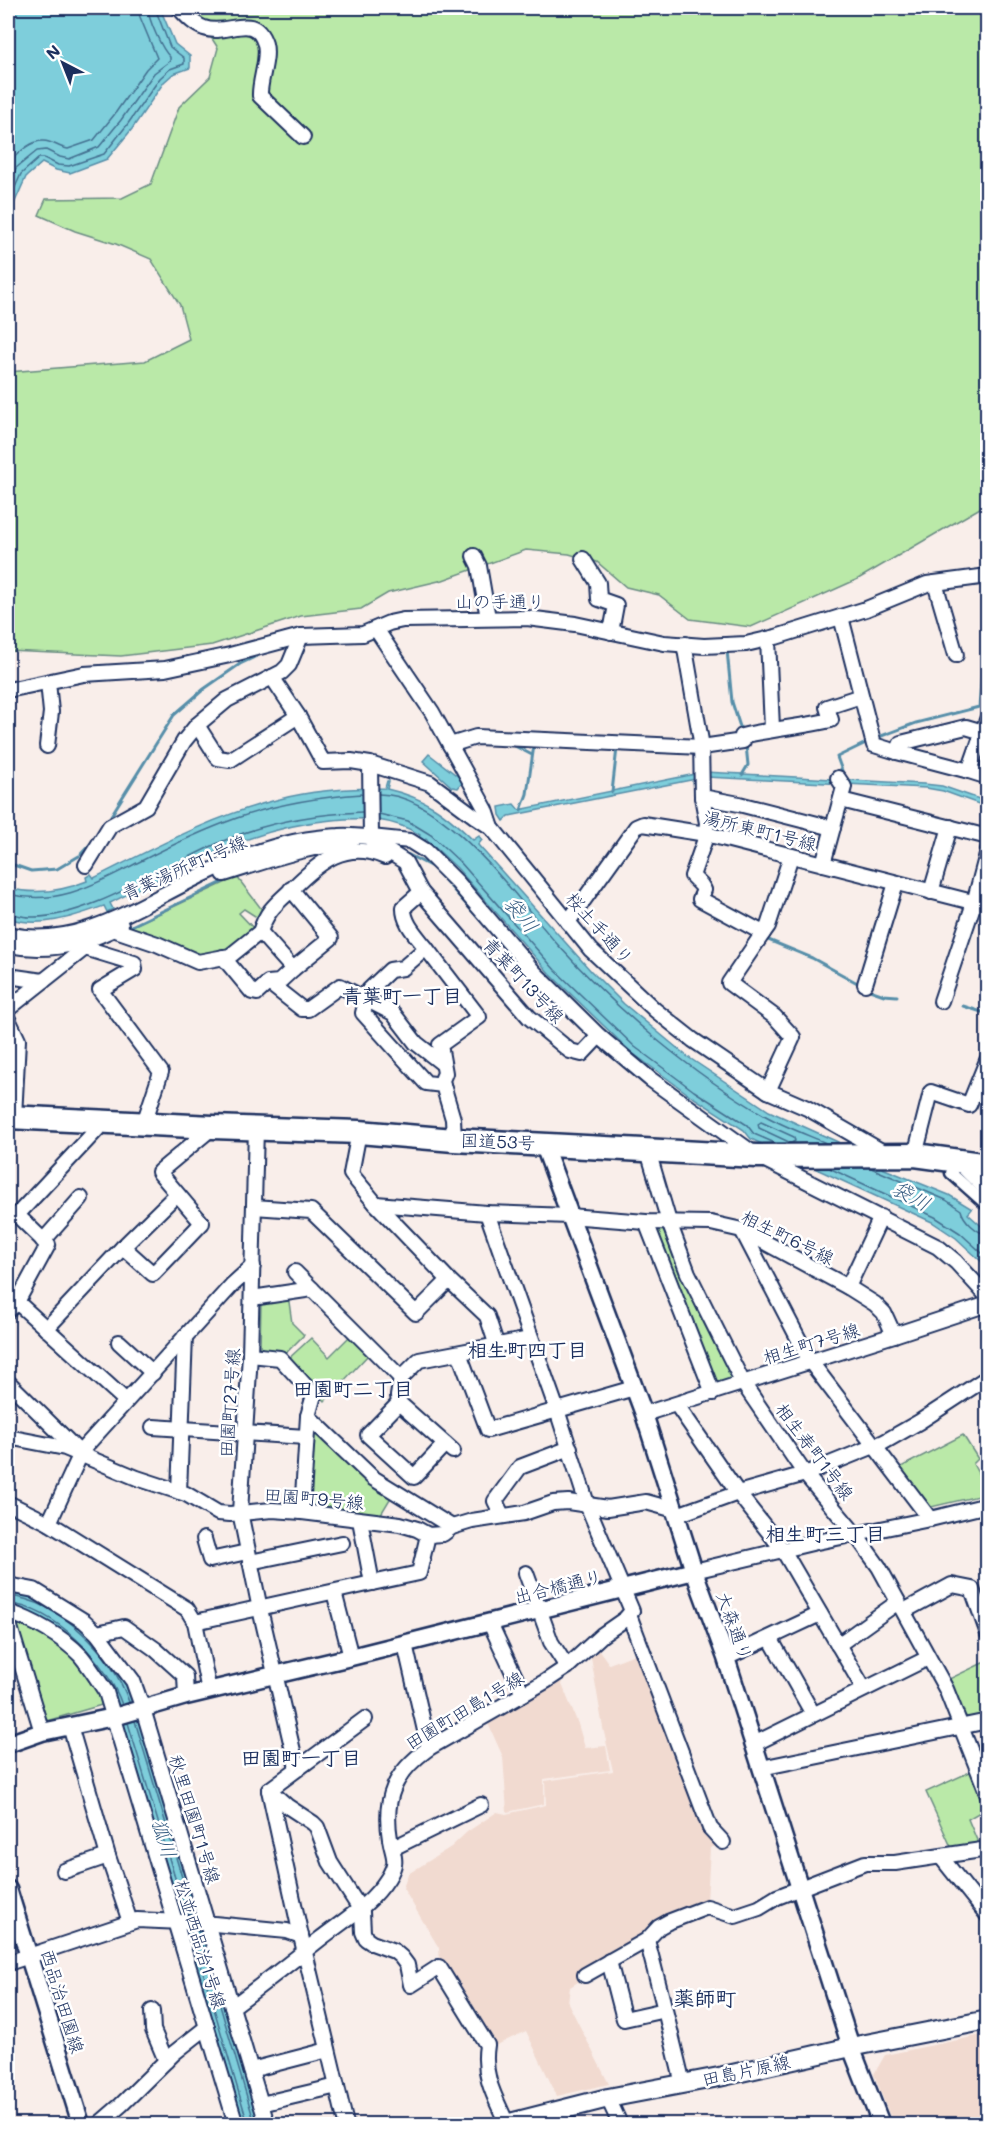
<svg xmlns="http://www.w3.org/2000/svg" width="995" height="2132" font-family="Mali,'Klee One',sans-serif">
<style>
.built{fill:#f1dad0}
.green{fill:#bae9a8;stroke:#6a8c83;stroke-width:1.5}
.water{fill:#7ecedb;stroke:#568ea9;stroke-width:1.5}
.lines{fill:none;stroke-linecap:round;stroke-linejoin:round}
.shore{stroke:#436f90;stroke-width:1.5}
.stream{stroke:#568ea9;stroke-width:3}
.pedestrian-casing{stroke:#1b2f5e;stroke-width:15}
.minor-casing{stroke:#1b2f5e;stroke-width:18}
.tertiary-casing{stroke:#1b2f5e;stroke-width:21}
.secondary-casing{stroke:#1b2f5e;stroke-width:22}
.trunk-casing{stroke:#1b2f5e;stroke-width:27}
.pedestrian{stroke:#fff;stroke-width:10}
.minor{stroke:#fff;stroke-width:14}
.tertiary{stroke:#fff;stroke-width:16}
.secondary{stroke:#fff;stroke-width:18}
.trunk{stroke:#fff;stroke-width:22}
.labels{text-anchor:middle;dominant-baseline:central;stroke-width:5;stroke-linejoin:round;paint-order:stroke}
.street-label{font-size:18px;fill:#1b2f5e;stroke:#fff}
.water-label{font-size:20px;font-style:italic;fill:#395f84;stroke:#fff}
.neighbourhood-label{font-size:20px;font-weight:bold;fill:#1b2f5e;stroke:#fff}
.quarter-label{font-size:21px;font-weight:bold;fill:#1b2f5e;stroke:#fff}
</style>
<rect width="100%" height="100%" fill="#f9eeea"/>
<filter id="ink" filterUnits="userSpaceOnUse"><feTurbulence type="fractalNoise" baseFrequency=".0167" numOctaves="2"/><feDisplacementMap in="SourceGraphic" scale="12" xChannelSelector="R" yChannelSelector="G"/><feConvolveMatrix kernelMatrix="1 2 1 2 8 2 1 2 1" color-interpolation-filters="sRGB"/></filter>
<g filter="url(#ink)">
<g class="built">
<path d="M596,1646L609,1664L640,1652L722,1844L710,1848L707,1902L570,1987L568,2003L609,2084L557,2096L526,2031L493,2047L440,1961L439,1948L403,1888L408,1874L451,1847L467,1832L497,1812L506,1814L546,1805L545,1781L613,1771L603,1728L590,1652Z"/>
<path d="M559,1677L578,1724L585,1748L606,1746L610,1770L544,1779V1804L507,1812L503,1757L486,1719Z"/>
<path d="M987,2034V2124H893L874,2074L885,2055Z"/>
</g>
<g class="green">
<path d="M192,8H987V504L858,579L751,627L690,619L659,595L626,587L597,562L569,554L526,550L443,580L388,593L361,609L301,616L212,645L121,656L8,651V372L145,361L189,339L180,305L151,259L116,244L75,231L39,215L46,199L122,198L151,184L179,107L210,77L218,48Z"/>
<path d="M237,877L263,911L258,918L244,909L239,913L255,930L234,947L204,960L126,929Z"/>
<path d="M659,1226L663,1230C684,1281 705,1330 733,1378L731,1381L715,1386L653,1228Z"/>
<path d="M288,1295L292,1323L304,1335L284,1355L263,1353L260,1348L261,1304L266,1298Z"/>
<path d="M352,1334L369,1354L325,1401L287,1360L311,1338L329,1357Z"/>
<path d="M311,1426L393,1494L378,1519L306,1510Z"/>
<path d="M963,1435L978,1459L973,1464L987,1490V1494L927,1508L897,1469Z"/>
<path d="M12,1619C41,1631 70,1649 89,1675C95,1684 100,1695 105,1704L43,1722Z"/>
<path d="M987,1661V1714L970,1718L965,1716L949,1679Z"/>
<path d="M972,1771L987,1808L968,1819L979,1845L952,1849L926,1792Z"/>
</g>
<g class="water">
<path d="M8,8H160L175,44L190,56V68L173,74L164,82L132,129L107,159L70,173L56,170L42,163L26,177L14,204L8,213Z"/>
<path d="M429,754L460,778L462,783L458,788L452,787L423,761Z"/>
<path d="M705,772L924,784L942,786L988,802L987,807L943,791L926,788L706,777L509,816L504,821L500,815L499,807L514,804L519,810Z"/>
<path d="M387,781H389L387,789C426,798 445,813 473,840L479,836L482,840L478,845L591,971L624,1004L688,1057L769,1111L838,1142L882,1168L949,1195L972,1209L968,1214L987,1231V1258L982,1262L956,1238L932,1222L751,1139L744,1130L691,1096L631,1052L550,974L457,868L426,839L423,843L418,840L420,835C393,818 363,817 332,820C250,827 183,868 110,903L113,909L107,912L104,906C73,917 40,929 8,918V888C35,895 60,892 87,881L86,877L91,874L94,878C154,848 214,815 280,799C313,790 350,788 385,788Z"/>
<path d="M8,1590C35,1592 78,1618 96,1638C112,1656 124,1676 134,1697L261,2124H242L94,1668L8,1609Z"/>
</g>
<g class="lines">
<g class="shore">
<path d="M8,164C18,153 33,137 49,142C56,144 61,148 68,149L94,140L114,115L146,69L157,58L140,17L138,8"/>
<path d="M8,185L16,168L37,151L46,150L60,157L69,159L99,147L121,120L154,73L170,61V57C162,50 148,19 148,8"/>
<path d="M8,203L21,174L39,158H44L58,165L69,166L104,154L127,125L160,78L170,69L184,64V58L170,47L155,8"/>
<path d="M379,794C445,794 516,898 558,945C588,978 621,1010 656,1039C690,1067 726,1093 764,1115C783,1126 805,1134 826,1143"/>
<path d="M379,814L408,821L431,835L461,863L555,970L635,1047L694,1091L747,1125L754,1134L775,1143"/>
<path d="M8,894C59,907 97,883 141,861C172,845 204,830 237,818C277,804 319,797 362,794"/>
<path d="M8,913C15,914 22,917 30,917C89,920 172,861 228,839C271,821 316,814 362,812"/>
<path d="M761,1122L794,1137L795,1141L791,1143L759,1128L758,1124Z"/>
<path d="M829,1168L935,1217L960,1233L982,1253L988,1254"/>
<path d="M871,1168L946,1200L961,1210C963,1220 977,1233 988,1235"/>
<path d="M8,1596C61,1601 112,1654 129,1702"/>
<path d="M8,1604C52,1605 109,1664 122,1705"/>
<path d="M135,1721L193,1914"/>
<path d="M128,1723L186,1914"/>
<path d="M191,1931L248,2124"/>
<path d="M198,1931L255,2124"/>
</g>
<g class="stream">
<path d="M727,650L732,702L742,733"/>
<path d="M876,738L916,723L979,707L983,657V622L986,609L987,583"/>
<path d="M511,744L532,755"/>
<path d="M742,775L748,765L746,745"/>
<path d="M845,779L837,757L870,741"/>
<path d="M694,782L696,797"/>
<path d="M612,792L617,748"/>
<path d="M521,810L527,794L534,745"/>
<path d="M107,822L174,715L204,689L240,664L263,653"/>
<path d="M81,854L94,840"/>
<path d="M406,857V854L409,855L434,868L496,938"/>
<path d="M8,863L31,871L57,869L79,856"/>
<path d="M125,929L227,880"/>
<path d="M766,939L812,958L861,985"/>
<path d="M867,989L884,995L897,996"/>
<path d="M963,1006L988,1014"/>
</g>
<defs>
<path id="pedestrian" d="M951,1173L988,1206"/>
<g id="minor">
<path d="M179,8C186,15 194,25 204,28C228,37 254,10 265,44C269,59 259,81 260,96L303,137"/>
<path d="M474,556L479,566L488,618"/>
<path d="M583,559L598,583L599,599L616,605L611,632"/>
<path d="M935,583L956,655"/>
<path d="M841,617L874,745L897,752"/>
<path d="M376,629L432,712L486,810L492,828L591,950L655,1010L693,1040L768,1091L807,1108L885,1153"/>
<path d="M768,639L772,728"/>
<path d="M686,644L685,649L701,741L702,797L707,823L705,839L692,876L701,885L704,890L700,899L763,933L729,983L775,1017L793,1037L768,1091"/>
<path d="M8,690L84,674L165,669L230,655L301,636L363,634L389,623L403,620L527,618L575,624L664,643L704,646L746,644L776,637L866,609L927,584L988,576"/>
<path d="M298,716L323,762L351,761L370,764"/>
<path d="M197,725L218,758L230,760L298,716L272,677"/>
<path d="M983,732L966,727L901,743L897,752L969,771L988,717"/>
<path d="M450,745L476,737L702,747L743,741L742,736C771,729 801,727 831,720L827,707L861,696"/>
<path d="M47,746L51,712L48,682"/>
<path d="M969,771L988,777"/>
<path d="M702,797L739,804L833,828"/>
<path d="M841,800L988,837"/>
<path d="M371,837L372,841L405,862L421,892L529,1017L570,1051L582,1054L599,1036L650,1079L757,1156L938,1247L956,1262L988,1297"/>
<path d="M371,837L410,841L426,851L457,882L535,973L599,1036"/>
<path d="M823,864L844,787L838,778"/>
<path d="M86,865L110,826L146,806L184,741L197,725L227,700L282,672L289,665L301,636"/>
<path d="M224,874C262,863 311,843 351,845"/>
<path d="M291,889L331,938L293,969L260,932C267,910 276,904 292,889C319,862 346,839 385,857"/>
<path d="M421,892L404,907C403,923 417,936 426,948L403,968L390,970L369,990L363,1013L426,1083L443,1085L453,1119L454,1140"/>
<path d="M931,892L950,827"/>
<path d="M568,922L636,827L643,824L706,834L988,906"/>
<path d="M113,929L157,944L198,962L230,956L260,932"/>
<path d="M763,933L768,926L791,856"/>
<path d="M8,934C78,951 142,903 204,874C245,854 293,838 339,836C350,835 361,837 371,837L370,764L430,783L477,818L492,828"/>
<path d="M8,945C47,953 86,944 121,925"/>
<path d="M426,948L479,1017L440,1045L445,1073L442,1080L443,1085"/>
<path d="M223,957L252,992L257,993L268,983L279,982L293,969"/>
<path d="M8,976L43,981"/>
<path d="M269,983L302,1009H308L340,986L393,1013L416,1043L443,1064"/>
<path d="M865,984L896,883"/>
<path d="M941,1001L974,903L988,850"/>
<path d="M8,1009L85,948L134,963L135,969L100,990L161,1072L144,1123"/>
<path d="M8,1019L18,1040L14,1117"/>
<path d="M256,1128L250,1355L240,1512L260,1609L297,1768"/>
<path d="M359,1132L351,1174L376,1204L449,1280L487,1316L497,1346"/>
<path d="M648,1151L669,1222L688,1273L743,1383L805,1474L856,1535L879,1567L946,1689L988,1795"/>
<path d="M915,1155L931,1092L969,1105L988,1058"/>
<path d="M958,1162L988,1191"/>
<path d="M177,1194L123,1247L153,1274L202,1223L159,1172L213,1127"/>
<path d="M376,1204L487,1213L569,1216L646,1222L711,1223L742,1230L848,1287L875,1304L884,1313L894,1335"/>
<path d="M254,1207L311,1211L416,1313L449,1280"/>
<path d="M646,1222L713,1393"/>
<path d="M742,1230L810,1361L930,1519"/>
<path d="M43,1241L81,1198"/>
<path d="M295,1272L401,1378"/>
<path d="M848,1287L881,1217"/>
<path d="M252,1298L312,1289"/>
<path d="M17,1302L126,1401"/>
<path d="M8,1311L17,1302L48,1245L17,1215L104,1122"/>
<path d="M46,1329L123,1247"/>
<path d="M119,1342L153,1373"/>
<path d="M459,1353L488,1430L634,1388"/>
<path d="M250,1355L280,1358L314,1395L308,1416L302,1512"/>
<path d="M8,1382L77,1450"/>
<path d="M399,1403L453,1451"/>
<path d="M677,1405L738,1493L783,1550L864,1689"/>
<path d="M644,1414L894,1335L988,1304"/>
<path d="M308,1416L373,1478L452,1527"/>
<path d="M153,1427L306,1437"/>
<path d="M8,1437L65,1448L137,1478L186,1494L218,1513L230,1514L272,1510L302,1512L400,1524L417,1529L428,1535L443,1534L452,1527L472,1521L524,1513L553,1503L568,1502L608,1508L646,1502L675,1510"/>
<path d="M445,1444L414,1477L368,1435L399,1403L398,1396L401,1378L419,1360L530,1339"/>
<path d="M179,1492L185,1336"/>
<path d="M8,1503L49,1523L187,1609L195,1622L372,1583"/>
<path d="M502,1515L495,1501L520,1467L570,1448"/>
<path d="M677,1515L738,1493L805,1474L884,1442L919,1422L988,1377"/>
<path d="M360,1520L372,1583L419,1573L428,1535"/>
<path d="M49,1523L83,1449L232,1285L253,1266"/>
<path d="M204,1539L210,1560L247,1552"/>
<path d="M250,1562L342,1543"/>
<path d="M694,1571L812,1543L930,1519L988,1505"/>
<path d="M526,1573L551,1642L567,1667"/>
<path d="M8,1585L34,1590L84,1621L97,1633L133,1681L143,1709L267,2124"/>
<path d="M334,1592L351,1657"/>
<path d="M904,1611L952,1585L972,1589L988,1634"/>
<path d="M8,1612C33,1620 63,1637 81,1656C90,1667 98,1680 106,1692L236,2124"/>
<path d="M629,1615L710,1828L723,1842"/>
<path d="M195,1622L209,1691"/>
<path d="M490,1623L523,1694"/>
<path d="M8,1625L10,1627L42,1732"/>
<path d="M97,1633L124,1627L155,1649L185,1676L186,1696"/>
<path d="M770,1638L813,1714"/>
<path d="M405,1644L429,1748"/>
<path d="M838,1645L898,1602"/>
<path d="M726,1658L820,1614"/>
<path d="M70,1726L108,1856L130,1922"/>
<path d="M754,1744L928,1658"/>
<path d="M761,1768L988,1721"/>
<path d="M269,1790L287,1806L313,1823L317,1827L330,1862L362,1912L363,1932L366,1939L372,1943L394,1951L401,1957L407,1965L411,1985L439,1967L487,2045C482,2077 495,2097 507,2124"/>
<path d="M269,1790L301,1936L346,2124"/>
<path d="M269,1790L365,1719"/>
<path d="M393,1848L481,1805"/>
<path d="M941,1857L988,1916"/>
<path d="M64,1871L108,1856"/>
<path d="M647,1940L665,2010"/>
<path d="M609,1961L624,2019L665,2010L683,2084"/>
<path d="M8,1963L137,1920L204,1923L287,1931L301,1936"/>
<path d="M585,1975L647,1940L659,1927L668,1922L707,1907L735,1916L759,1908L777,1897L865,1863H895L988,1849"/>
<path d="M232,2007C262,1985 291,1962 320,1939C343,1921 371,1905 388,1878C399,1860 393,1857 390,1839C383,1797 395,1772 429,1748L546,1681L567,1667L602,1635L625,1619L632,1611L588,1507L557,1410L487,1213"/>
<path d="M152,2011L153,2030L166,2061"/>
<path d="M251,2070L328,2050"/>
<path d="M608,2098L620,2124"/>
<path d="M261,2104L337,2086"/>
<path d="M99,2124L121,2105L174,2053L207,2027"/>
</g>
<g id="tertiary">
<path d="M543,1143L644,1414L694,1571L726,1658L851,2047L881,2124"/>
<path d="M8,1744L42,1732L114,1717L186,1696L351,1657L694,1571"/>
<path d="M8,1889L81,2124"/>
</g>
<path id="secondary" d="M506,2124L608,2098L719,2077L851,2047L988,2020"/>
<path id="trunk" d="M8,1117L213,1127L359,1132L454,1140L757,1156L915,1155L988,1165"/>
</defs>
<use href="#pedestrian" class="pedestrian-casing"/>
<use href="#minor" class="minor-casing"/>
<use href="#tertiary" class="tertiary-casing"/>
<use href="#secondary" class="secondary-casing"/>
<use href="#trunk" class="trunk-casing"/>
<use href="#pedestrian" class="pedestrian"/>
<use href="#minor" class="minor"/>
<use href="#tertiary" class="tertiary"/>
<use href="#secondary" class="secondary"/>
<use href="#trunk" class="trunk"/>
</g>
</g>
<g class="labels">
<g class="street-label">
<text x="500" y="601">山の手通り</text>
<text transform="translate(760 830) rotate(14)">湯所東町1号線</text>
<text transform="translate(184 867) rotate(-24)">青葉湯所町1号線</text>
<text transform="translate(600 928) rotate(48)">桜土手通り</text>
<text transform="translate(524 980) rotate(47)">青葉町13号線</text>
<text transform="translate(498 1141) rotate(2)">国道53号</text>
<text transform="translate(788 1237) rotate(26)">相生町6号線</text>
<text transform="translate(811 1343) rotate(-17)">相生町7号線</text>
<text transform="translate(229 1403) rotate(-86)">田園町27号線</text>
<text transform="translate(815 1451) rotate(53)">相生寿町1号線</text>
<text transform="translate(314 1498) rotate(5)">田園町9号線</text>
<text transform="translate(558 1586) rotate(-14)">出合橋通り</text>
<text transform="translate(735 1626) rotate(70)">大森通り</text>
<text transform="translate(464 1710) rotate(-31)">田園町田島1号線</text>
<text transform="translate(195 1819) rotate(73)">秋里田園町1号線</text>
<text transform="translate(201 1944) rotate(73)">松並西品治1号線</text>
<text transform="translate(63 2001) rotate(73)">西品治田園線</text>
<text transform="translate(746 2070) rotate(-12)">田島片原線</text>
</g>
<g class="water-label">
<text transform="translate(522 914) rotate(51)">袋川</text>
<text transform="translate(912 1195) rotate(29)">袋川</text>
<text transform="translate(165 1838) rotate(73)">狐川</text>
</g>
<g class="neighbourhood-label">
<text x="402" y="995">青葉町一丁目</text>
<text x="527" y="1349">相生町四丁目</text>
<text x="353" y="1388">田園町二丁目</text>
<text x="825" y="1533">相生町三丁目</text>
<text x="301" y="1757">田園町一丁目</text>
</g>
<g class="quarter-label">
<text x="705" y="1997">薬師町</text>
</g>
</g>
<rect width="995" height="2132" fill="none" stroke="#fff" stroke-width="30"/>
<rect x="15" y="15" width="965" height="2102" fill="none" stroke="#1b2f5e" stroke-width="2" filter="url(#ink)"/>
<g transform="translate(63 63) rotate(318)" stroke="#ffffff" stroke-width="4.5" paint-order="stroke">
<path d="M0-4.5L10 22L0 15L-10 22Z" fill="#1b2f5e"/>
<text y="-9" font-size="16" font-weight="bold" text-anchor="middle" fill="#1b2f5e">N</text>
</g>
</svg>
